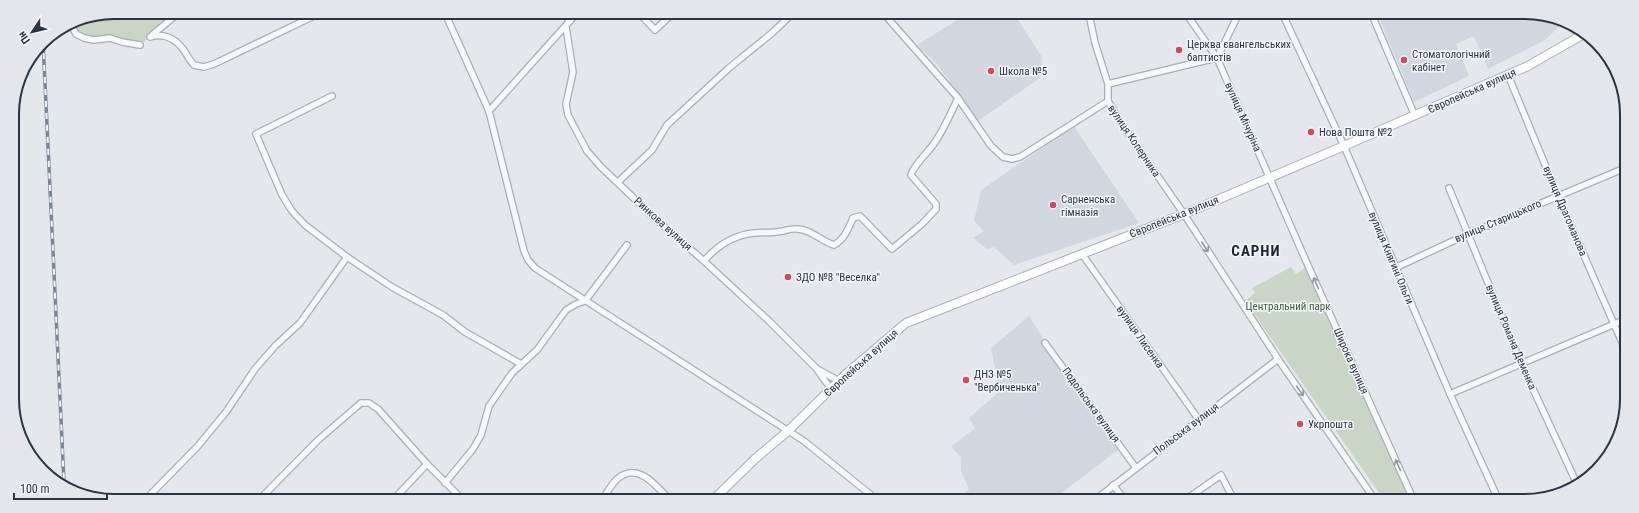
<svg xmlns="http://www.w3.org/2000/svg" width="1639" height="513" font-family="'Roboto Condensed',sans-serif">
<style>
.built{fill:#d2d6de}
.green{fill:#c9d6c5}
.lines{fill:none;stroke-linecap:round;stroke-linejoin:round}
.minor-casing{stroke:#a9aeb7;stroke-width:8}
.secondary-casing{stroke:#a9aeb7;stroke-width:10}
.minor{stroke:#f7f8fa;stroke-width:5.5}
.secondary{stroke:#fff;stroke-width:8}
.rail-casing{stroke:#7d8696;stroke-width:3.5}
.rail{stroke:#f4f6f9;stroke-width:2;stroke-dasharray:6;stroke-linecap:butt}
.oneway{stroke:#9196a0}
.poi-dot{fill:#d1495b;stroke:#f4f6f9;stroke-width:1.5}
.labels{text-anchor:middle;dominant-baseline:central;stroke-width:3;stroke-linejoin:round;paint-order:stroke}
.poi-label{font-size:11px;fill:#2b3445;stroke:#f4f6f9;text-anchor:start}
.street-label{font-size:11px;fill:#2b3445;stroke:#f4f6f9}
.park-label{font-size:11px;fill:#3f6138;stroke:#f4f6f9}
.district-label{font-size:15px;font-weight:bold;letter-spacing:1px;fill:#1d2536;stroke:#f4f6f9}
.rim{fill:none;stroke:#2b3445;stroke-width:2}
</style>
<rect width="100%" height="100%" fill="#e4e7ec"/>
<g class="built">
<path d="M967,14H1014L1042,57L1040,78L978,121L937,64L917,45Z"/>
<path d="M1378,15L1552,16L1563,23L1545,40L1488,69L1474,36L1456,44L1469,76L1414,102Z"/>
<path d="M1074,126L1139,223L1014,265L994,247L987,249L973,238L984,231L974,221L981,190Z"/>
<path d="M1029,316L1051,351L1074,381L1080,400L1088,408L1118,450L1060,494L1055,500L956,499L969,489L961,471V457L951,447L975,428L969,418L1000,391L991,348Z"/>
</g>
<g class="green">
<path d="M114,12H182L175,16L140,45L116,39L94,40L76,34L72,22L75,20Z"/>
<path d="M1291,267L1296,274L1306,267L1411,501L1384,500L1245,301L1255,293L1252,288Z"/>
</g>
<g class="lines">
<defs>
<g id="minor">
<path d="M445,13L489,111L524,251L528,260L535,268L804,441L876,499"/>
<path d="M563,13L570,21"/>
<path d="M639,13L655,30L673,13"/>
<path d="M884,14L958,98L991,146L1003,157L1012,159L1020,157L1108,101"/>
<path d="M1089,14L1095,43L1108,84V101L1121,123L1184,214L1278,359L1375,500"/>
<path d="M1187,15L1217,58L1306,261L1414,501"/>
<path d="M1283,15L1344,146L1450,394L1499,501"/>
<path d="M1372,15L1415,116"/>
<path d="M72,22V26L76,34L84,38L94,40L110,38L122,42L140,45"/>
<path d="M566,27L573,72L566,104L568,115L587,151L601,167L660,223L704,261L769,321L817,369L839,381"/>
<path d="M152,35L175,16L182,12"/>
<path d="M150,37C163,33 175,38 183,49C187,54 189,60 194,65L204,67L214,64L320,13"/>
<path d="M1217,58L1238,15"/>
<path d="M1508,75L1558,196L1624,347"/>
<path d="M1108,84L1216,58"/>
<path d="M332,96L256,134L282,195L292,211L305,225L347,257L392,287L443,315L465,332L521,364"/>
<path d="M489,111L577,13"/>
<path d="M618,182L652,150L667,125L729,68L772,33L792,14"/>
<path d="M1449,188L1521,363L1577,484"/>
<path d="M1082,254L1199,420"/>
<path d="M704,261C717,246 733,235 754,233C761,232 769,233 776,232C783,232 790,228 797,229C811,229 822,242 834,245C845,239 848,229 853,218L860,216L892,249L922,224L936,209V204L911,175C914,164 928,153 935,142C944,129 951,113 958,98"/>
<path d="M1395,268L1468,234L1625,168"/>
<path d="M1045,343L1136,468"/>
<path d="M818,371L831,389"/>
<path d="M1450,394L1624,320"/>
<path d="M445,483L473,449L481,435L489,406L512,373L537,350L566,310L576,304L585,301L627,245"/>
<path d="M1113,485L1125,500"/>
<path d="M147,498L197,447L226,412L255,369L275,346L300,323L347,257"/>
<path d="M261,498L318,440L361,403H369L378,409L427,464L461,498"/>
<path d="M395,498L427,464"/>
<path d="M603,499C607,492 612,484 617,479C638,461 656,486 669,499"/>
<path d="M1095,500L1278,359"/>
<path d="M1185,500L1221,475L1234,500"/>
</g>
<path id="secondary" d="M714,499L756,458L788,431L846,374L906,323L1184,214L1344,146L1528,66L1582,35"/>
</defs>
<use href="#minor" class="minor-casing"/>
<use href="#secondary" class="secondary-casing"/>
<use href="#minor" class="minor"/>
<use href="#secondary" class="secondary"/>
<defs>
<path id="rail" d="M43,41L64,483"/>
</defs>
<use href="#rail" class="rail-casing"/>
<use href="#rail" class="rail"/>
</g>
<defs><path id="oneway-shaft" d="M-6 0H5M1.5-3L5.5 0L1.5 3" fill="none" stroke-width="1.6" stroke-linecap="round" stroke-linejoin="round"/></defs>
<g class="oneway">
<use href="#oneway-shaft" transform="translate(1205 247) rotate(57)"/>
<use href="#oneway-shaft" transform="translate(1316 283) rotate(-114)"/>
<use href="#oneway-shaft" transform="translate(1300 391) rotate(55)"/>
<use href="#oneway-shaft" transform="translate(1398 465) rotate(-114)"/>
</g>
<g class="poi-dot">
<circle cx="1179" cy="50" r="4"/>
<circle cx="1404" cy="60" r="4"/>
<circle cx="991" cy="71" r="4"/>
<circle cx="1311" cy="132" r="4"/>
<circle cx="1053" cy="205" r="4"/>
<circle cx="788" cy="277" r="4"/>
<circle cx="966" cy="380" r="4"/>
<circle cx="1300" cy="424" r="4"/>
</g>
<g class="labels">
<g class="poi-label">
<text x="1187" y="44">Церква євангельських<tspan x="1187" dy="13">баптистів</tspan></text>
<text x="1412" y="54">Стоматологічний<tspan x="1412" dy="13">кабінет</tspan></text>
<text x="999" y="71">Школа №5</text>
<text x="1319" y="132">Нова Пошта №2</text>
<text x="1061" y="199">Сарненська<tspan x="1061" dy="13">гімназія</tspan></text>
<text x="796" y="277">ЗДО №8 "Веселка"</text>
<text x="974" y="374">ДНЗ №5<tspan x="974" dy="13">"Вербиченька"</tspan></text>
<text x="1308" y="424">Укрпошта</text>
</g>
<g class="street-label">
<text transform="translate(1472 91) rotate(-24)">Європейська вулиця</text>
<text transform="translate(1243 117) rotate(66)">вулиця Мічуріна</text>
<text transform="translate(1134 141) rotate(56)">вулиця Коперника</text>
<text transform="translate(1565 211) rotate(67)">вулиця Драгоманова</text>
<text transform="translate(1174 217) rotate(-22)">Європейська вулиця</text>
<text transform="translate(1498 221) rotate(-23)">вулиця Старицького</text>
<text transform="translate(663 224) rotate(42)">Ринкова вулиця</text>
<text transform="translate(1391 258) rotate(67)">вулиця Княгині Ольги</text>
<text transform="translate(1140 337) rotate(55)">вулиця Лисенка</text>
<text transform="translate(1511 337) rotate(67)">вулиця Романа Деменка</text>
<text transform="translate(1351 361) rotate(66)">Широка вулиця</text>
<text transform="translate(861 363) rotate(-42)">Європейська вулиця</text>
<text transform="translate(1091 405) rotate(54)">Подольська вулиця</text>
<text transform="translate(1186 429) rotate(-37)">Польська вулиця</text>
</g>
<g class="park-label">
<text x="1288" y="306">Центральний парк</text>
</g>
<g class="district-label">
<text x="1256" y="251">САРНИ</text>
</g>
</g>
<path d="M0 0H1639V513H0ZM114 19H1525A95 95 0 0 1 1620 114V399A95 95 0 0 1 1525 494H114A95 95 0 0 1 19 399V114A95 95 0 0 1 114 19Z" fill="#e4e6eb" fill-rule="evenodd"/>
<path class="rim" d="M114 19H1525A95 95 0 0 1 1620 114V399A95 95 0 0 1 1525 494H114A95 95 0 0 1 19 399V114A95 95 0 0 1 114 19Z"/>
<g transform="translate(32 32) rotate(235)" stroke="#f4f6f9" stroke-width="3" paint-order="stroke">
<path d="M0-3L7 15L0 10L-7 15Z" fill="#2b3445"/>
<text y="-6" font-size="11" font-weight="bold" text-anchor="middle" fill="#2b3445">Пн</text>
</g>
<path d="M14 493v6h93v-6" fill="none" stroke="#2b3445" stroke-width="2"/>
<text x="20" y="493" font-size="12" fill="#2b3445" stroke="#f4f6f9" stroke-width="3" paint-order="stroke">100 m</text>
</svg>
